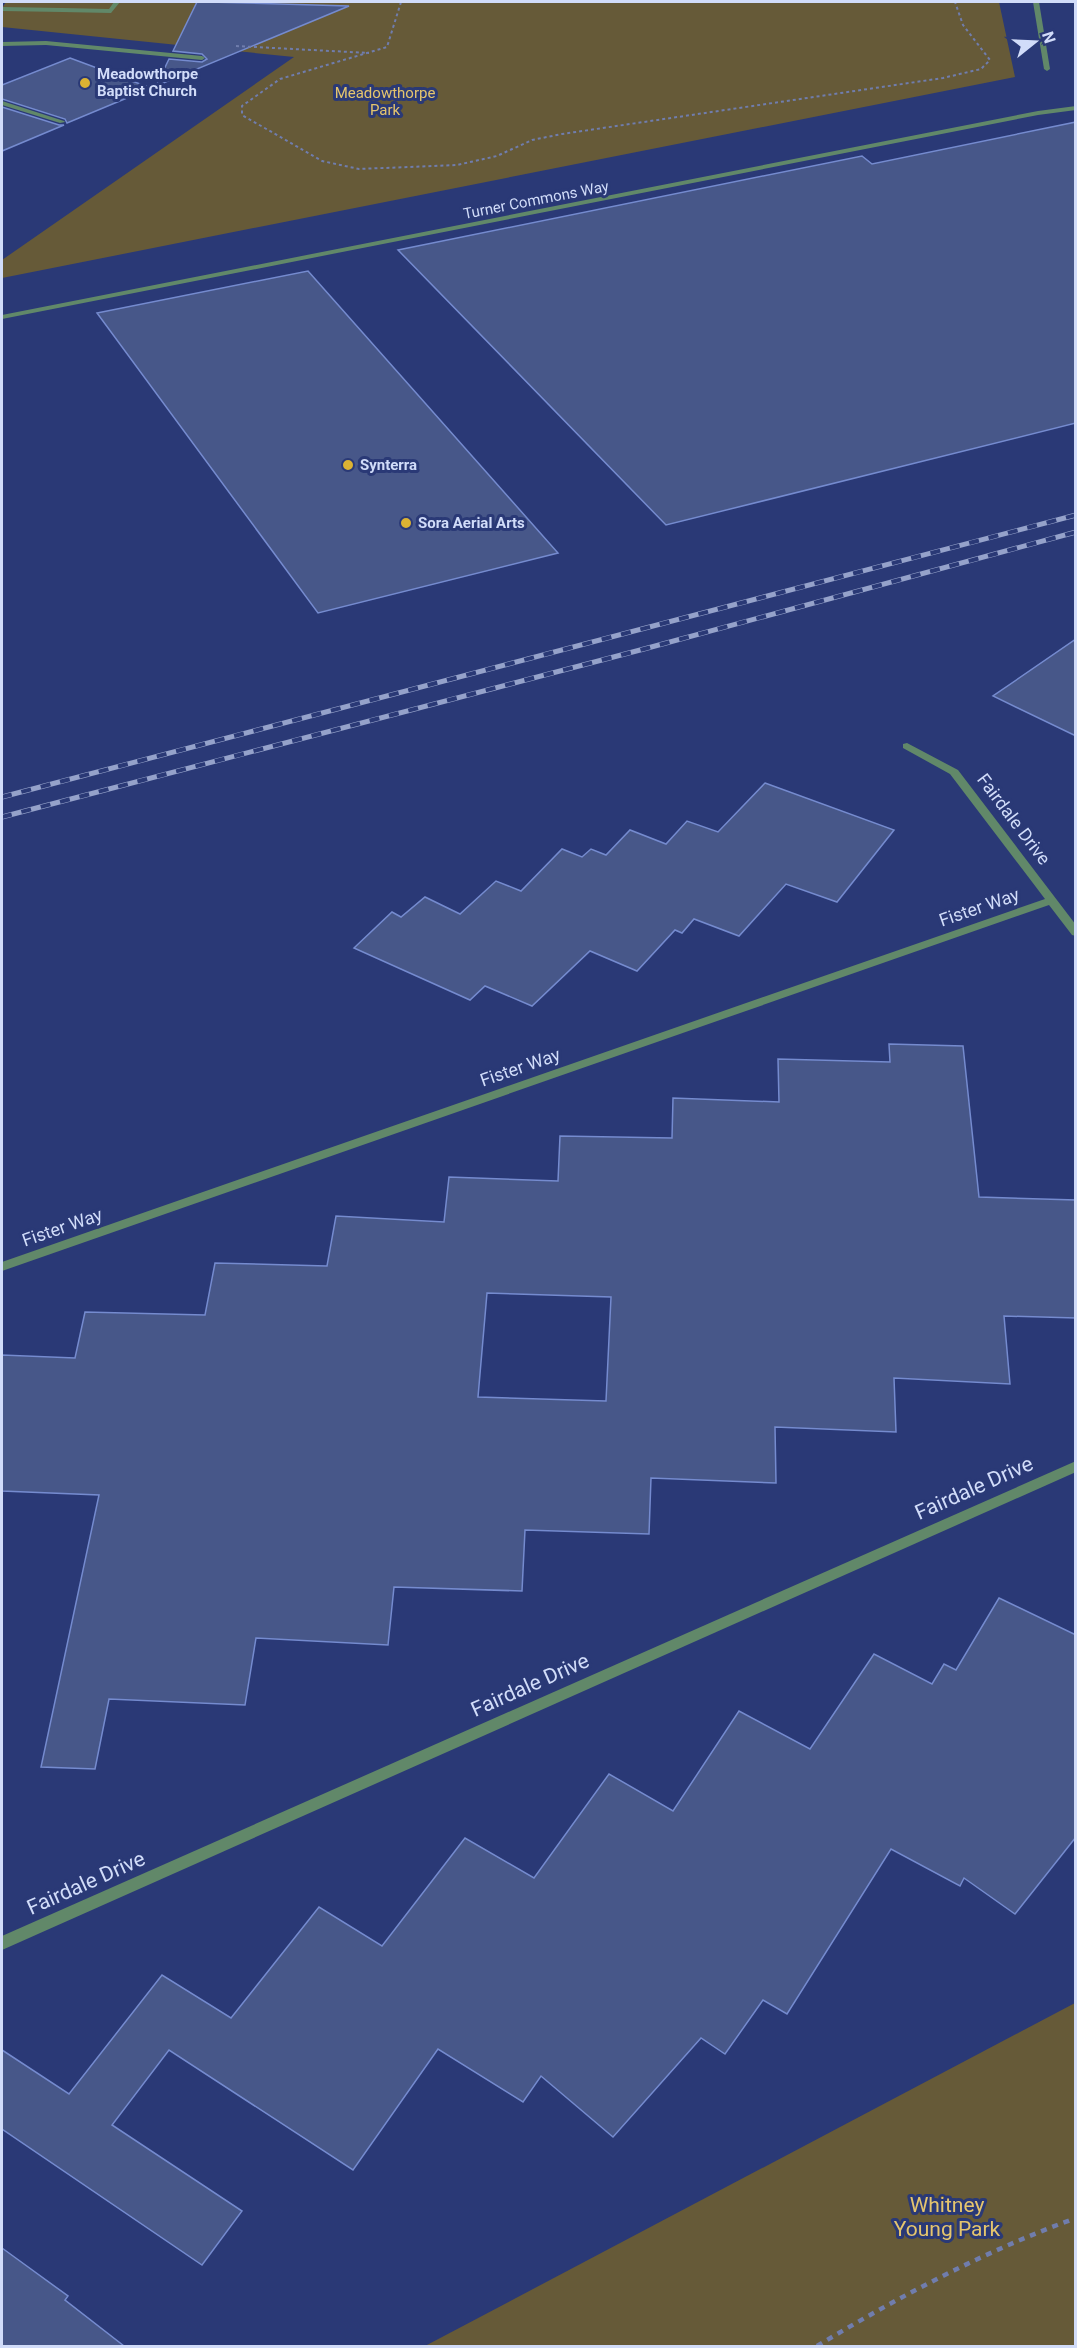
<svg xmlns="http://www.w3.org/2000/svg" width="1077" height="2348" font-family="Roboto,sans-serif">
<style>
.green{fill:#665a38}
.building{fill:#475789;stroke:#758bcf;stroke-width:1.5;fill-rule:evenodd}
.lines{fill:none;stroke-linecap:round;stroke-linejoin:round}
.path-far1{stroke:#707dad;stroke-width:2;stroke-dasharray:3 3;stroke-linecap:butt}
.path{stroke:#707dad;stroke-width:4.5;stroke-dasharray:6 6;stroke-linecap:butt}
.lane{fill:#618869;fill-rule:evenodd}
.street{fill:#618869;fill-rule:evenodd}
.rail-casing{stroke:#95a2ca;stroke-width:5}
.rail{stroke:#2a3976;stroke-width:4;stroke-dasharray:10;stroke-linecap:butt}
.poi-dot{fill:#dbb233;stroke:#2a3976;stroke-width:2}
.labels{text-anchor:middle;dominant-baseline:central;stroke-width:6;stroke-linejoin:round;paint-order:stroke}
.far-poi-label{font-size:15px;font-weight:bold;fill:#d1dcf9;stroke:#2a3976;text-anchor:start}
.far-park-label{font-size:15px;fill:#e5c56d;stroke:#2a3976}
.far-street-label{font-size:15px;fill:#d1dcf9;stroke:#2a3976}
.street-label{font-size:18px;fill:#d1dcf9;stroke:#2a3976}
.near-street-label{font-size:21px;fill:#d1dcf9;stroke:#2a3976}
.near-park-label{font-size:21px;fill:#e5c56d;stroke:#2a3976}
</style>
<rect width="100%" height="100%" fill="#2a3976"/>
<g class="green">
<path d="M6,2H999L1015,77L2,278V260L294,57L2,27V8Z"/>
<path d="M1075,2003V2346H425Z"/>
</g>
<g class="building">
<path d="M197,2H208L349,6L156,86L169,59L202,62L207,59L202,54L173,51Z"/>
<path d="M70,58L151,88L67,123L65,119L2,99V85Z"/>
<path d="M2,107L59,125H64L2,151Z"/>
<path d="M1076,122V423L666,525L398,250L862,156L872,164Z"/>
<path d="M308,271L558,553L318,613L97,313Z"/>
<path d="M1076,639V736L993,696Z"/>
<path d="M765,783L894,830L837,902L786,884L739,936L694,919L682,933L675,930L637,971L590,951L532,1006L485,986L470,1000L354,948L392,912L401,917L425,897L460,914L496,881L521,891L562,849L582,857L591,849L606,855L630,830L666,844L687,821L718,832Z"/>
<path d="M889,1044L963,1046L979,1197L1076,1200V1318L1004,1316L1010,1384L894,1378L896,1432L775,1427L776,1483L651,1478L649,1534L525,1530L522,1591L394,1587L388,1645L256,1638L245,1705L109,1699L95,1769L41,1767L99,1495L2,1491V1355L75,1358L85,1312L205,1315L215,1263L327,1266L336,1216L444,1222L449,1177L558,1181L560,1136L672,1138L673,1098L779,1102L778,1059L890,1062ZM487,1293L611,1297L606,1401L478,1397Z"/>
<path d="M999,1598L1076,1635V1837L1015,1914L964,1878L960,1886L891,1849L787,2014L763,2000L725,2054L701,2038L613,2137L541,2076L523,2102L438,2049L353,2170L169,2050L112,2125L242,2211L202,2265L2,2129V2050L69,2094L162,1975L231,2018L319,1907L382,1946L465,1838L534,1878L609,1774L673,1811L739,1711L810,1749L874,1654L932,1684L944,1664L956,1670Z"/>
<path d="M2,2248L68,2296L65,2300L124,2346H2Z"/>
</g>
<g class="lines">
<g class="path-far1">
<path d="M401,2L387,47L280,79L242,106V115L322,161L359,169L457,165L497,156L532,140L562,134L943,78L981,69L990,60L963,25L955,2"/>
<path d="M236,46L369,53"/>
</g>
<path class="path" d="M817,2346C900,2296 985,2251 1076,2218"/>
<g class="lane">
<path d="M114,2H120L111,13L62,12L59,10L62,8L109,9Z"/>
<path d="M46,41L202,56L205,58L202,60L46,45L2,46V42Z"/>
<path d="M2,101L64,121L65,122L60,123L2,105Z"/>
<path d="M1076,106V110L1038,115L2,319V315L1038,111Z"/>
</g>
<g class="street">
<path d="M1033,2H1039L1050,69L1047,71L1044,69Z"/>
<path d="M2,7L62,8L65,10L62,12L2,11Z"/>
<path d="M907,743L958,770L1076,925V936L1072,935L1049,905L2,1271V1262L1045,899L950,774L903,748V744Z"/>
<path d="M1076,1461V1472L2,1950V1936Z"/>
</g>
<defs>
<g id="rail">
<path d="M2,797L1076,515"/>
<path d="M2,817L644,649L1076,532"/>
</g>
</defs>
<use href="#rail" class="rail-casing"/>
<use href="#rail" class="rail"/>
</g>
<g class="poi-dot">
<circle cx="85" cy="83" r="6"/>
<circle cx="348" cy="465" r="6"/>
<circle cx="406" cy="523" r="6"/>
</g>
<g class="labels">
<g class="far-poi-label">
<text x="97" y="74">Meadowthorpe<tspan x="97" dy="17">Baptist Church</tspan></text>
<text x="360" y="465">Synterra</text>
<text x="418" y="523">Sora Aerial Arts</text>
</g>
<g class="far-park-label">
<text x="385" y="93">Meadowthorpe<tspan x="385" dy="17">Park</tspan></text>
</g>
<g class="far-street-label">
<text transform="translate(536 200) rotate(-11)">Turner Commons Way</text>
</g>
<g class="street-label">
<text transform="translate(1014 819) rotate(53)">Fairdale Drive</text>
<text transform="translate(979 907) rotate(-19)">Fister Way</text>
<text transform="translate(520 1067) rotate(-19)">Fister Way</text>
<text transform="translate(62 1227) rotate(-19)">Fister Way</text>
</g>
<g class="near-street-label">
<text transform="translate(974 1488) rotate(-24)">Fairdale Drive</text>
<text transform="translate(530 1685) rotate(-24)">Fairdale Drive</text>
<text transform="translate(86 1883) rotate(-24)">Fairdale Drive</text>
</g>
<g class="near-park-label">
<text x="947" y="2205">Whitney<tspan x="947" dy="24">Young Park</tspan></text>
</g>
</g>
<rect width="1077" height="2348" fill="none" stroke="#d1dcf9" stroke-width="6"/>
<g transform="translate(1035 42) rotate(72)" stroke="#2a3976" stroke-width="4.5" paint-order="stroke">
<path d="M0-4.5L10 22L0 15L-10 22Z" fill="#d1dcf9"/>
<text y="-9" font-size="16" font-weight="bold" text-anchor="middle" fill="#d1dcf9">N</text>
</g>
</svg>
